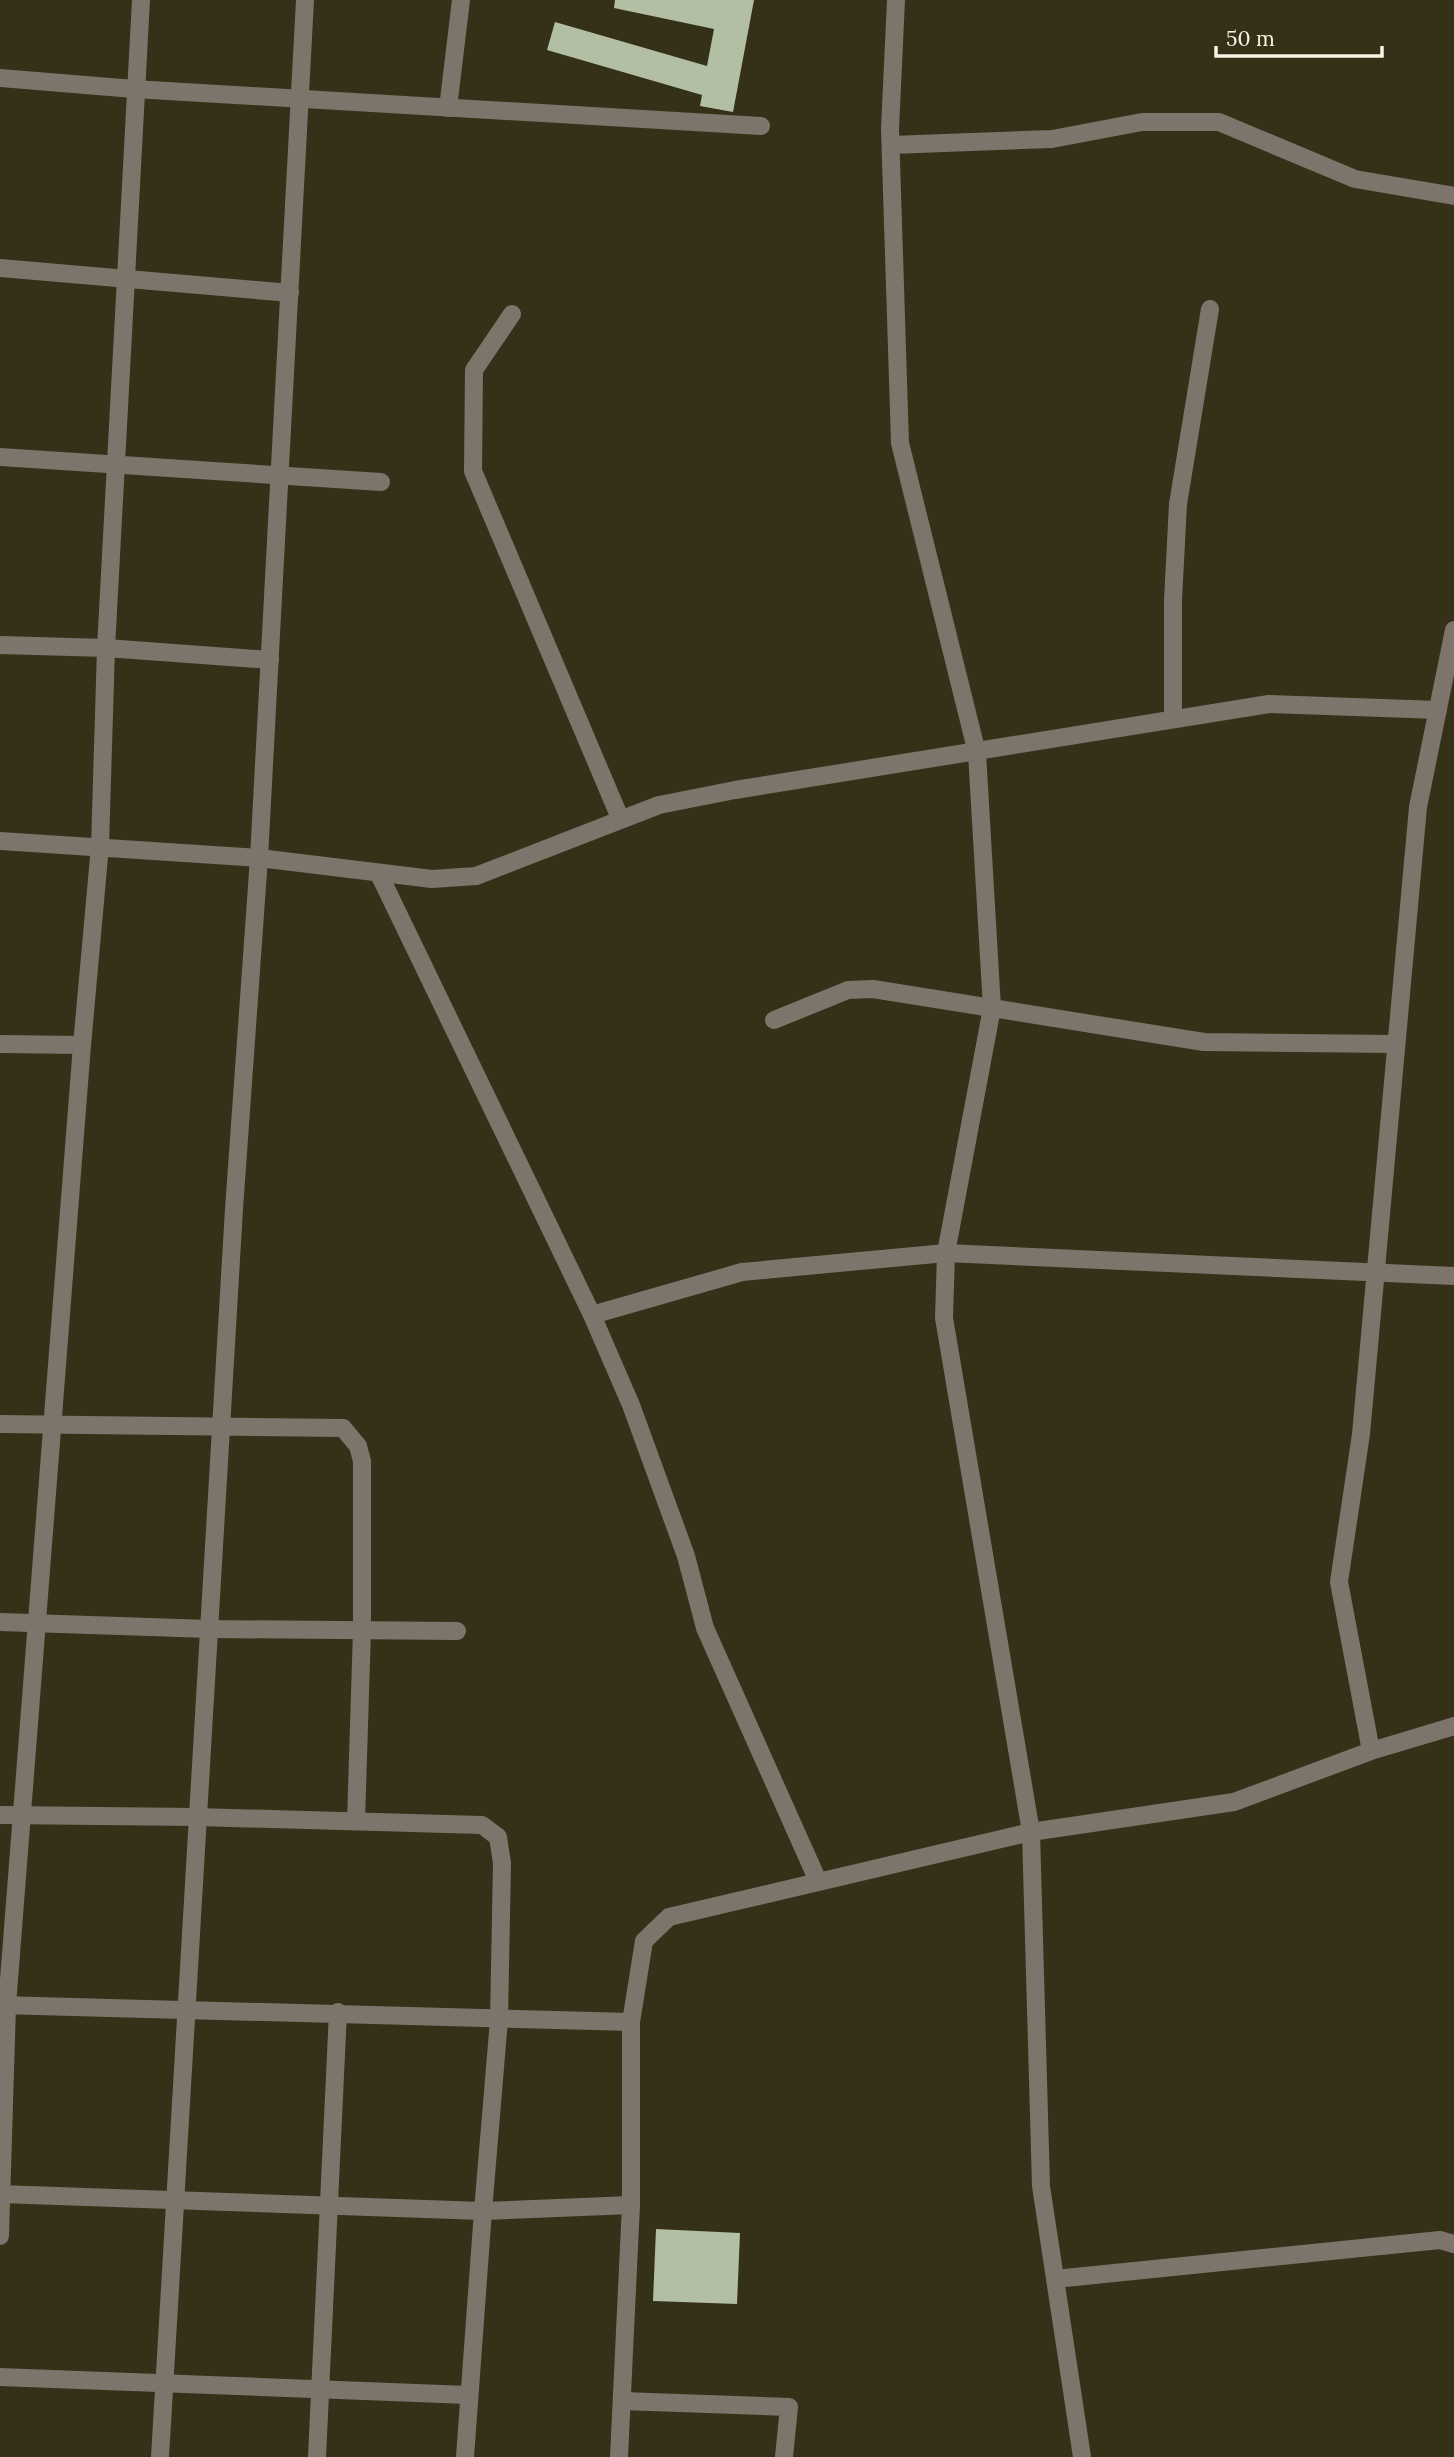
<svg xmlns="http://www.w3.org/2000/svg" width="1454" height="2457" font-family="Lora,serif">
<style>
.building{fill:#b3bfa5}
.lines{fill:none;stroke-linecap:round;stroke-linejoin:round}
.minor{stroke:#7d746c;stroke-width:18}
</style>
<rect width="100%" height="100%" fill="#353018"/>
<g class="building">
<path d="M615,0H754L733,112L700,106L702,95L547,50L555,22L707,66L714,29L614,8Z"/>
<path d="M656,2229L740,2233L737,2304L653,2301Z"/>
</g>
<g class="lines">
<g class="minor">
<path d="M896,0L890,129L900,443L977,753L992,1008L946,1253L944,1318L1031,1832L1041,2186L1082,2457"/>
<path d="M0,78L134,89L761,126"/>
<path d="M448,108L461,0"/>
<path d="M891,145L1052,139L1142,122H1219L1355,179L1454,196"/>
<path d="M0,268L290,293"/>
<path d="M512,314L474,370L473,471L620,818"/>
<path d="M0,457L381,482"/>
<path d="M0,645L106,648L270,660"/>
<path d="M1173,718V600L1178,504L1210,309"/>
<path d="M0,841L259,858L432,879L476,876L659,805L735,790L1269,704L1438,710"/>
<path d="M379,874L592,1315L631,1405L686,1556L705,1628L818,1881"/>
<path d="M774,1020L848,990L873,989L1204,1042L1395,1044"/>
<path d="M0,1044L82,1045"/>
<path d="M592,1315L742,1272L946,1253L1454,1276"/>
<path d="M0,1424L343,1428L358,1446L362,1461V1630L356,1821"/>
<path d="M0,1622L209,1629L457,1631"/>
<path d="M1371,1751L1339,1582L1361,1434L1418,807L1454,630"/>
<path d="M0,1815L198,1817L482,1825L498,1837L502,1863L499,2020L483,2211L0,2194"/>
<path d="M0,2005L631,2022"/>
<path d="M0,2236L7,2005L82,1045L100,846L106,648L141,0"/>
<path d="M1055,2279L1440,2240L1454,2244"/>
<path d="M0,2377L468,2395"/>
<path d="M622,2401L789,2407L784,2457"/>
<path d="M160,2457L234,1209L259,858L305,0"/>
<path d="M317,2457L338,2012"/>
<path d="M465,2457L483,2211L631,2205"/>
<path d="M619,2457L631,2205V2022L644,1941L669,1917L1031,1832L1234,1802L1371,1751L1454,1726"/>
</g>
</g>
<path d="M1216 46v10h166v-10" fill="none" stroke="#f7f4e6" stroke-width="3.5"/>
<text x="1226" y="46" font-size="21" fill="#f7f4e6" stroke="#353018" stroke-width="5" paint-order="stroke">50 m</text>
</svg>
